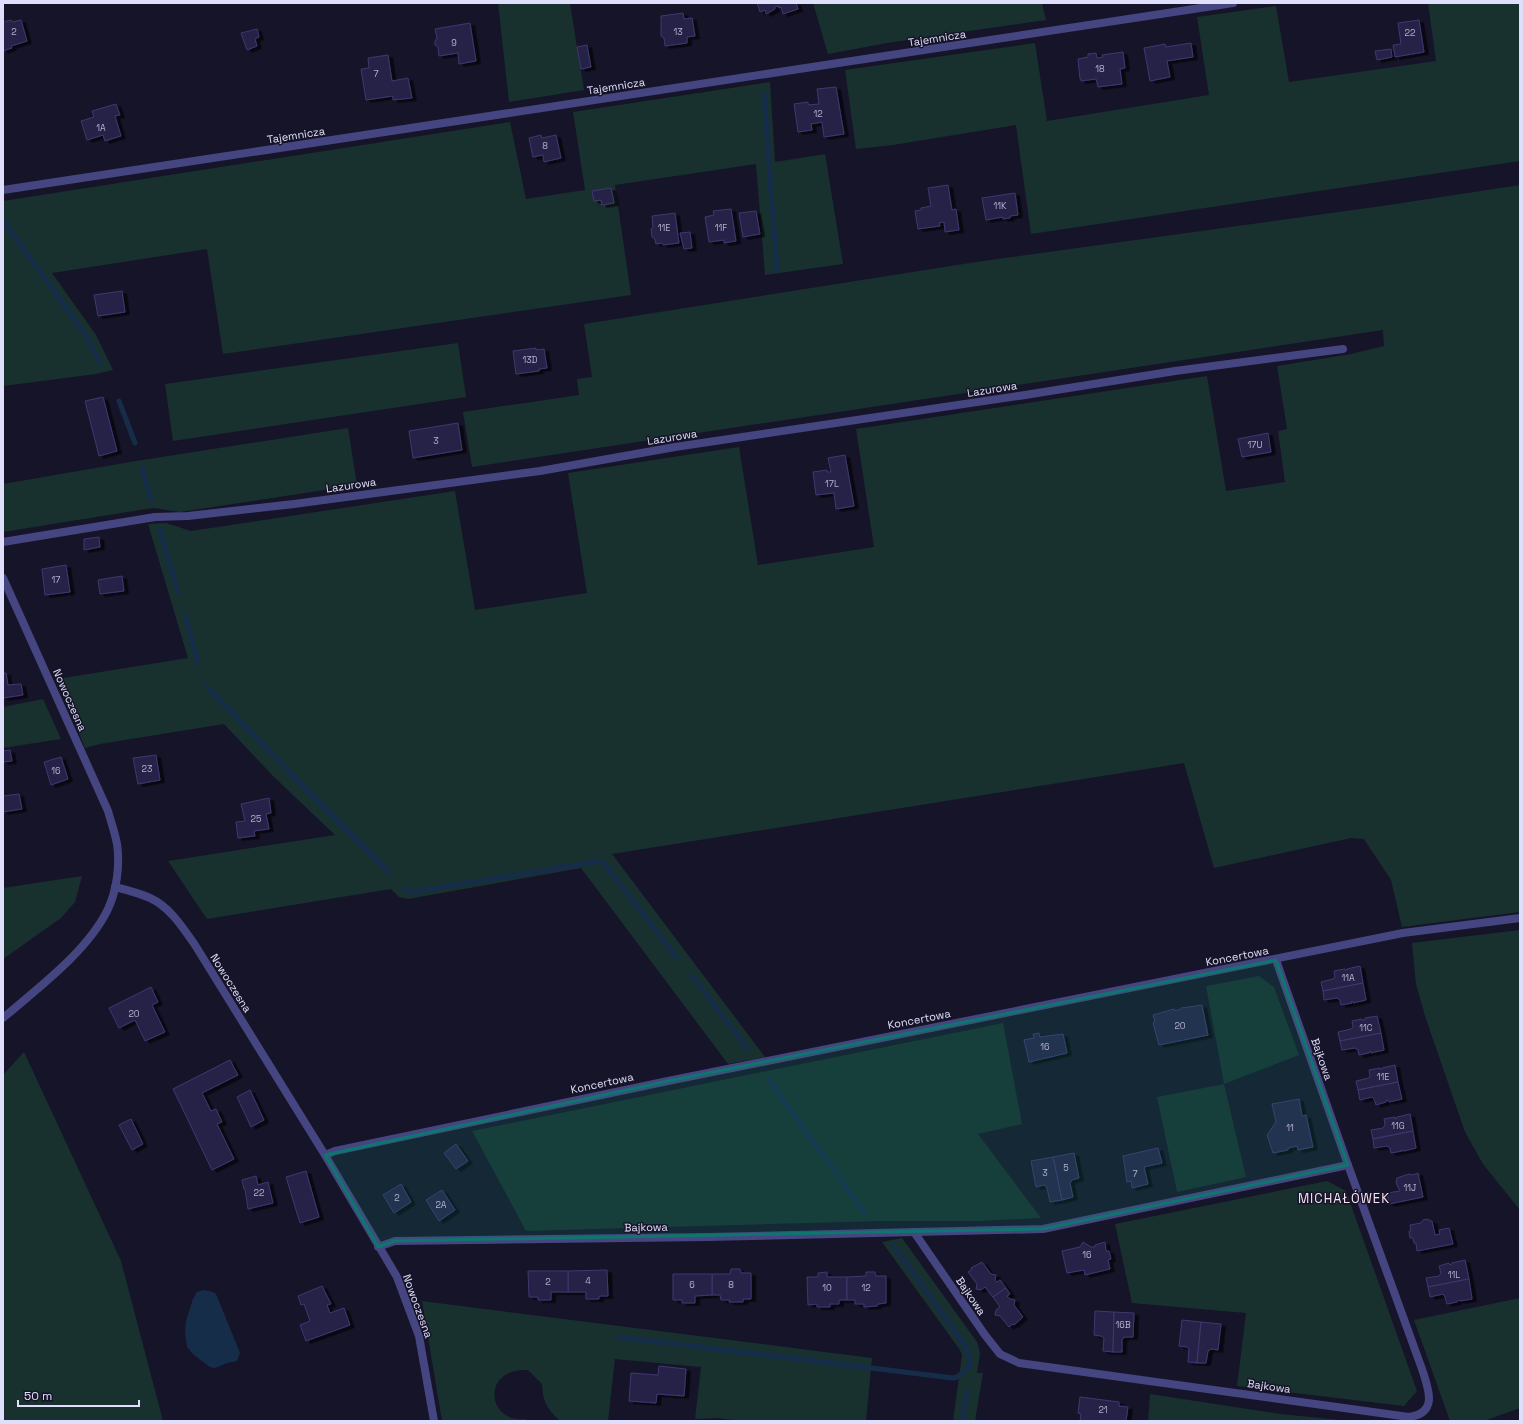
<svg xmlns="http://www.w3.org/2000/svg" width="1523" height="1424" font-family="'Space Grotesk',sans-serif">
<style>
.green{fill:#18312f}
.water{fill:#162d4a}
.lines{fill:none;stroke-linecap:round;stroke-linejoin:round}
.stream{stroke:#162d4a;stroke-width:5}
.building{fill:#272247;stroke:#3f3770;filter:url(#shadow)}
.minor{stroke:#454681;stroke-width:8}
.marked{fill:#0f766e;fill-opacity:0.2;stroke:#0f766e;stroke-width:3;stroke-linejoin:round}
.labels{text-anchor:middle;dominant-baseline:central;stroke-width:3;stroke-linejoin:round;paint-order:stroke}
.number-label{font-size:9px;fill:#b2b0ce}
.street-label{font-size:11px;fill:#e0dffb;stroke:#161428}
.quarter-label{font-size:13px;letter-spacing:1px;fill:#fbe1f3;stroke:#161428}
</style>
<defs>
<filter id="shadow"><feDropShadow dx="4.5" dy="2.5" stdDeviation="0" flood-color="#0009"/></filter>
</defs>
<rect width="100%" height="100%" fill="#161428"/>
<g class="green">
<path d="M498,3H577L570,4L584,90L509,102Z"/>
<path d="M813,3H1042L1046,20L887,43L828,54Z"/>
<path d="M1428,3H1520V161L1031,234L1016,125L893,145L856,149L845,70L1035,43L1047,121L1209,95L1197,17L1276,6L1289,82L1436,61Z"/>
<path d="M770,82L775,162L825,154L843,264L765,275L756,164L615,185L631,295L223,354L207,249L52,273L96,335L113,370L96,374L3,386V201L510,122L526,199L585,190L573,112Z"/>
<path d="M1520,185V912L1402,927L1391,880L1364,839L1351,838L1214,868L1184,763L612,854L765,1057L728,1064L581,868L408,899L399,897L391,889L207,919L168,861L335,835L274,777L224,724L100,744L85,748L57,679L188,658L148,524L166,523L191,531L455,491L475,610L587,593L568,473L739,447L758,565L874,547L856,429L1207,376L1226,491L1285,482L1278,431L1287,429L1277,366L1351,354L1384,346L1383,330L472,467L463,412L579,395L577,379L592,377L584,324L976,262L1389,205Z"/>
<path d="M458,343L466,397L173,441L165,384Z"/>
<path d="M348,428L357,485L180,512L154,508L146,509L3,532V484L136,461Z"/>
<path d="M43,699L61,739L3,748V707Z"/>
<path d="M82,876L75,902L61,918L3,959V888Z"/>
<path d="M1520,930V1210L1483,1164L1465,1132L1425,1016L1416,984L1412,943Z"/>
<path d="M1259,976L1274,987L1299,1055L1224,1084L1246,1177L1177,1192L1157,1097L1224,1084L1206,986Z"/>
<path d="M1003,1023L1022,1124L978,1134L1041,1218L979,1221H882L526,1231L472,1131Z"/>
<path d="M24,1052L121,1261L163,1421H3V1075Z"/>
<path d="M1327,1181L1346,1191L1417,1391L1404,1406L1237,1386L1246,1313L1132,1303L1115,1224Z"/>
<path d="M902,1238L977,1342L980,1353L977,1373H983L975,1421H953L962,1355L960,1350L882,1242Z"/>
<path d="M1520,1298V1408L1484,1421H1450L1414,1320Z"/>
<path d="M422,1301L872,1358L866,1421H744L716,1418L695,1419L701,1367L615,1359L608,1421H560C547,1408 543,1403 542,1384L528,1370C481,1367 486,1424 526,1419L528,1421H442Z"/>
<path d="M1150,1394L1281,1414L1349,1421H1148Z"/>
</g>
<path class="water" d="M204,1290L213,1292L216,1294L240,1353L237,1361L227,1363L215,1368L210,1367L194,1355L187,1347L185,1332L186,1321L193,1299L197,1292Z"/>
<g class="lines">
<g class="stream">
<path d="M764,94L777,271"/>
<path d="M3,221L83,331L100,363"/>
<path d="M119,401L135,443"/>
<path d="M142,468L151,500"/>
<path d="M160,530L178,592"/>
<path d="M185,615L198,662"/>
<path d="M207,687L287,769L297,780L389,872"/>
<path d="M405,889L412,892L600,861L603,862L676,957"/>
<path d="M692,976L747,1048"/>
<path d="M769,1080L864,1212"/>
<path d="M618,1337L953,1378L957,1377L971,1366L966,1347L894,1246"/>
<path d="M962,1421L967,1392"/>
</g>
</g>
<g class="building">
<path d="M757,3H796L798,9L783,14L781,7L779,8V6L774,7L775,9L766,14L765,10L760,12Z"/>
<path d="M683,13L684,19L692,18L695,36L687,37V43L665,46L664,38L661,36V16Z"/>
<path d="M11,20L12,22L21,20L27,41L11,46L12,48L3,51V22Z"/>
<path d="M1419,20L1424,52L1395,57L1393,45L1401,44L1398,23Z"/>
<path d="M470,23L476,61L459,64L458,53L439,56L438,47L435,45V41L437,38L435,29Z"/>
<path d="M257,29L259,37L255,39L257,46L247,50L241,33Z"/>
<path d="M1191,43L1193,57L1167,61L1170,77L1150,81L1144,48L1165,44L1166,47Z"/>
<path d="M587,45L591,67L581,69L577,47Z"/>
<path d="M1391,49L1392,57L1377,60L1375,51Z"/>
<path d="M1123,52L1125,68L1120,69L1122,84L1098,87L1096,79L1081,81V79H1080L1078,59L1088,57V54L1096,53L1097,58L1103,57L1102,55Z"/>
<path d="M388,55L392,81L408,78L412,98L393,100V96L366,100L361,69L369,68L368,58Z"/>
<path d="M836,87L844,134L824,137L822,122L811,124L812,130L798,132L794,104L808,102V105L819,104L817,89Z"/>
<path d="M116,104L120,115L115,116L121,136L105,141L103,135L87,140L81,121L94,117L92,111Z"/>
<path d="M541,135L542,138L556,135L561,158L544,162L543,155L533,157L529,138Z"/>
<path d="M948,185L952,210L956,209L959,230L945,232L944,222L939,223L940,226L918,229L915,211L921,210V208L931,206L928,188Z"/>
<path d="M611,188L614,203L602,205L601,200L594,201L592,191Z"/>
<path d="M1015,193L1018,215L1010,216V218L1003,219V217L986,220L982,198Z"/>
<path d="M731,209L736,241L724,243V240L709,242L705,217L714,215L713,211Z"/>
<path d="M756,211L760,234L743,237L739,213Z"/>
<path d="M675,213L679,243L663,245L662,243L656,244L655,239L652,237L651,229L653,227L652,216Z"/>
<path d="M690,232L692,248L684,249L680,233Z"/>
<path d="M122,291L125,312L98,316L94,295Z"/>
<path d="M536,348V350L544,349L547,368L539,369V371L516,374L513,351Z"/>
<path d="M103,397L117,451L99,456L85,401Z"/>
<path d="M458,423L462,450L413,458L409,431Z"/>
<path d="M1268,433L1271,452L1242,457L1238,439Z"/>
<path d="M845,455L854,506L836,509L834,493L816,495L813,472L827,470V472H831L828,458Z"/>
<path d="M99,537L100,547L84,550V539Z"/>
<path d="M66,565L70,592L45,595L42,569Z"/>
<path d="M122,576L124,591L100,594L98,580Z"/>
<path d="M3,673H6L8,685L21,684L23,695L3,698Z"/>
<path d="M10,750L12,761L3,762V751Z"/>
<path d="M156,755L160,780L138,784L133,758Z"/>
<path d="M61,757L68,779L51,785L44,762Z"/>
<path d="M19,794L22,809L3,812V796Z"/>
<path d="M269,798L271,813L266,814L269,829L254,831L255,836L238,838L236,822L245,821L241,804Z"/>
<path d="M1360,966L1363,983L1323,991L1321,982L1333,979L1335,977L1334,971L1345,969V970H1347V969Z"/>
<path d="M1363,983L1366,1000L1353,1003V1001L1351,1002L1352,1003L1341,1005L1340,1000L1337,998L1324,1000L1323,991Z"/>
<path d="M151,987L158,1002L152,1005L165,1032L145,1041L135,1020L119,1028L109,1008Z"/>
<path d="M1202,1005L1208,1035L1159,1045L1153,1023L1155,1022L1153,1015L1174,1009L1175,1011L1181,1009V1008Z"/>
<path d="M1377,1016L1381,1033L1340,1041L1338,1032L1351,1029L1353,1027L1352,1021L1362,1019V1020H1365V1018Z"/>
<path d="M1039,1033L1040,1037L1063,1034L1067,1053L1029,1062L1024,1040L1034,1038L1033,1034Z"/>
<path d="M1381,1033L1384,1050L1371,1053V1051L1369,1052V1053L1359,1055L1358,1050L1355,1048L1342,1050L1340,1041Z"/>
<path d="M230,1060L238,1075L202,1093L211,1111L216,1109L222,1122L217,1124L234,1159L212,1170L173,1089Z"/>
<path d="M1395,1065L1398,1082L1358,1090L1356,1081L1369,1078L1370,1076L1369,1070L1380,1068V1069H1382V1068Z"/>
<path d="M1398,1082L1402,1099L1389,1102L1388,1100L1386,1101V1102L1376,1105L1374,1099L1372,1097L1360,1100L1358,1090Z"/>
<path d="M250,1090L264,1120L251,1127L237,1097Z"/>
<path d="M1299,1099L1302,1116L1306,1115L1313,1147L1298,1150L1297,1146L1288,1148V1150L1273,1153L1267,1135L1276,1122L1272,1104Z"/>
<path d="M1410,1114L1413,1131L1373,1139L1371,1130L1383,1128L1385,1125L1384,1119L1395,1117V1119L1397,1118V1117Z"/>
<path d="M131,1119L143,1144L132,1150L119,1125Z"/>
<path d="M1413,1131L1416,1148L1404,1151L1401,1150L1402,1151L1391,1153L1390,1148L1387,1146L1374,1148L1373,1139Z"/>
<path d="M456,1144L468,1161L456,1169L444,1153Z"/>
<path d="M1158,1148L1162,1163L1144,1167L1148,1184L1132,1188L1131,1181L1127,1182L1123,1156Z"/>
<path d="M1074,1153L1079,1178L1072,1180L1070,1183L1073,1197L1062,1200L1053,1157Z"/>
<path d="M1053,1157L1062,1200L1050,1202L1047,1188L1044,1185L1036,1187L1031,1161Z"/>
<path d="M306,1171L319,1217L300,1223L286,1177Z"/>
<path d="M1418,1173L1423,1197L1389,1204L1387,1193L1400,1191L1396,1183L1397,1178L1409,1174L1412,1175Z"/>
<path d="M256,1176L258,1185L268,1182L273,1203L248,1209L245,1189H244L242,1180Z"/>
<path d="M401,1184L411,1202L394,1213L383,1195Z"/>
<path d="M442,1190L455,1210L439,1221L426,1200Z"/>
<path d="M1428,1219L1430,1221H1432L1435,1235L1440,1234L1439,1230L1449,1228L1453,1244L1417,1251L1416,1243H1414L1413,1238H1410L1409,1231H1411L1410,1225L1421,1223L1423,1220Z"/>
<path d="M1083,1242L1091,1247H1095V1245L1105,1242L1106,1251H1109L1111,1259L1108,1260L1110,1269L1085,1275L1084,1270L1067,1273L1062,1251L1080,1247Z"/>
<path d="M1465,1260L1469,1279L1428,1287L1426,1278L1439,1276L1441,1273L1439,1266L1449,1263L1450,1265L1452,1264V1263Z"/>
<path d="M982,1262L991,1274L996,1275L995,1280L997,1282L1000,1280L1006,1288L993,1297L985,1287L981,1290L976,1289L977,1284L968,1272L972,1269L971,1268Z"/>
<path d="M731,1269H740L741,1273H751V1299H743V1302H729L730,1300H721L720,1295H712V1274H730Z"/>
<path d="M607,1270L608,1296H599V1299H586V1292H568V1271Z"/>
<path d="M528,1271H568V1292H551V1300H538V1297H529Z"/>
<path d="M827,1272V1277H847V1300H839V1304H830V1307H817V1304L808,1305L807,1277H818V1273Z"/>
<path d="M866,1272H875L876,1276H886V1303L878,1304L877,1306L864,1307V1304H855V1300H847V1277L866,1276Z"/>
<path d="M673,1274H712V1295L695,1296V1303H682V1300H673Z"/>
<path d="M1469,1279L1472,1299L1460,1301L1459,1300L1457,1302L1447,1304L1445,1297L1443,1294L1430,1297L1428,1287Z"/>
<path d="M322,1286L331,1304L327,1305L330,1313L344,1308L350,1325L306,1341L300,1325L310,1321L304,1304L301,1305L298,1296Z"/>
<path d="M1006,1288L1010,1294L1007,1296L1010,1299L1015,1300L1014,1305L1023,1317L1014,1325L1013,1324L1009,1327L1000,1316L995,1315L996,1310L1000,1307L993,1297Z"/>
<path d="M1095,1311L1114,1312L1113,1352L1103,1351L1104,1338L1101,1336L1094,1335Z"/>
<path d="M1114,1312L1134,1313L1133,1337H1125L1122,1339V1352H1113Z"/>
<path d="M1182,1320L1201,1322L1197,1363L1188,1362L1189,1349L1187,1347L1179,1346Z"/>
<path d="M1201,1322L1221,1324L1218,1350L1211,1349L1208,1351L1206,1363H1197Z"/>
<path d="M659,1366L686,1369L684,1396L657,1394L656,1403L629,1401L631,1373L658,1375Z"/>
<path d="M1080,1397L1119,1402V1406L1128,1407L1126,1421H1080L1081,1414L1078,1413Z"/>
</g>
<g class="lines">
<g class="minor">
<path d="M3,190L1233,3"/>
<path d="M3,542L155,517L188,516L294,504L540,471L675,447L1025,395L1175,371L1343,349"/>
<path d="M3,578L108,811C111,822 115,833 117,844C120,864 117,890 108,909C88,951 38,988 3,1018"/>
<path d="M115,887C127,890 139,893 150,898C170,907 183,928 195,945L325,1155L397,1277L419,1336L434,1421"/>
<path d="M325,1155L335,1151L668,1081L1403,933L1520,918"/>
<path d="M914,1232L985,1335L1000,1354L1019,1363L1409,1417C1439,1413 1428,1388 1422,1369L1348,1165L1276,960"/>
<path d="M378,1247L395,1241L707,1237L1043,1229L1348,1165"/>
</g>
</g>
<path class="marked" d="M1276,960L1348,1165L1043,1229L395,1241L378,1247L325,1155L668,1081Z"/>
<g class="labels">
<g class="number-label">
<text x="14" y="32">2</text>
<text x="678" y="32">13</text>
<text x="1410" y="33">22</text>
<text x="454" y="43">9</text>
<text x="1100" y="69">18</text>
<text x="376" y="74">7</text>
<text x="818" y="114">12</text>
<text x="101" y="128">1A</text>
<text x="545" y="146">8</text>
<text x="1000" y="206">11K</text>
<text x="664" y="228">11E</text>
<text x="721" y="228">11F</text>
<text x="530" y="360">13D</text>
<text x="436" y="441">3</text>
<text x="1255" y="445">17U</text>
<text x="832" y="484">17L</text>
<text x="56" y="580">17</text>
<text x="147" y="769">23</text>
<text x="56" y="771">16</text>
<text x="256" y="819">25</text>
<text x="1348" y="978">11A</text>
<text x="134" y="1014">20</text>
<text x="1180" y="1026">20</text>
<text x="1366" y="1028">11C</text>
<text x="1045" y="1047">16</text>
<text x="1383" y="1077">11E</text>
<text x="1398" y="1126">11G</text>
<text x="1290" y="1128">11</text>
<text x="1066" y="1168">5</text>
<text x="1045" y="1173">3</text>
<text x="1135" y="1174">7</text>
<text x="1410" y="1188">11J</text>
<text x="259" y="1193">22</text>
<text x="397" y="1198">2</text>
<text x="441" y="1205">2A</text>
<text x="1087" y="1255">16</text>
<text x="1454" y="1275">11L</text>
<text x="588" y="1281">4</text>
<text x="548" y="1282">2</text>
<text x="692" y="1285">6</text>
<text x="731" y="1285">8</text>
<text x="827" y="1288">10</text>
<text x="866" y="1288">12</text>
<text x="1123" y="1325">16B</text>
<text x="1103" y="1410">21</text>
</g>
<g class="street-label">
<text transform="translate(937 38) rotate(-9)">Tajemnicza</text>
<text transform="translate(616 86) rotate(-9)">Tajemnicza</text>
<text transform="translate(296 135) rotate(-9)">Tajemnicza</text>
<text transform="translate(992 389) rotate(-9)">Lazurowa</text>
<text transform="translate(672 437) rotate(-9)">Lazurowa</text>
<text transform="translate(351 485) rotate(-8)">Lazurowa</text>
<text transform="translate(70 700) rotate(66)">Nowoczesna</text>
<text transform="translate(1237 956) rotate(-11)">Koncertowa</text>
<text transform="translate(231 983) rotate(58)">Nowoczesna</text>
<text transform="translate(919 1019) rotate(-11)">Koncertowa</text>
<text transform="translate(1322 1059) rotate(71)">Bajkowa</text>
<text transform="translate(602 1083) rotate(-12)">Koncertowa</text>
<text transform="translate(646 1227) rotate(-1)">Bajkowa</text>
<text transform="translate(971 1296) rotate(56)">Bajkowa</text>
<text transform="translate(418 1306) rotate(70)">Nowoczesna</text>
<text transform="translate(1269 1386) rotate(8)">Bajkowa</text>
</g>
<g class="quarter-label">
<text x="1344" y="1198">MICHAŁÓWEK</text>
</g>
</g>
<rect width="1523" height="1424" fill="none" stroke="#e0dffb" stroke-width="8"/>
<path d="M18 1400v6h121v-6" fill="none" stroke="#e0dffb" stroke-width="2"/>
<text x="24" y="1400" font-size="12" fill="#e0dffb" stroke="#161428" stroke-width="3" paint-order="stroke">50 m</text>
</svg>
